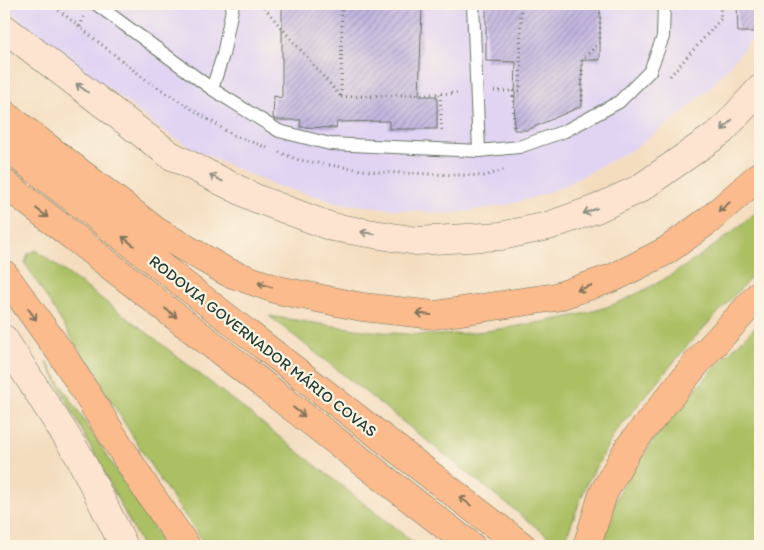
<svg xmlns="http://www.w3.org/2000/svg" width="764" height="550" font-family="Itim,sans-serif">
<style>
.built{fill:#e1d4f3}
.grass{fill:#abbf63;stroke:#657e4c}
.building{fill:url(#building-hatch)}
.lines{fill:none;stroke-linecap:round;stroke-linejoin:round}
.service-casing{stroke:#6a7565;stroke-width:14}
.secondary-casing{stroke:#6a7565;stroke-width:29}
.primary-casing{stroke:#6a7565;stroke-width:29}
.motorway-casing{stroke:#6a7565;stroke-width:29}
.path{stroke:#6a7565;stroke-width:3;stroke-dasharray:1 4;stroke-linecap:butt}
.service{stroke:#fff;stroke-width:12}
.secondary{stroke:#fde4d1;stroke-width:28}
.primary{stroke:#fbbb8c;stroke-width:28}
.motorway{stroke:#fbbb8c;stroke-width:28}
.oneway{stroke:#8e9082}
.oneway2{stroke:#82765c}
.labels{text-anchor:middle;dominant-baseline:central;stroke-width:4.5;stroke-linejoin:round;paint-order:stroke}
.street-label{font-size:16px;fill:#1f3d34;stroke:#fcf5e5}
</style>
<defs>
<pattern id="building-hatch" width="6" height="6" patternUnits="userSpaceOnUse" patternTransform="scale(1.25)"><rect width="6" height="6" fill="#c2b5e0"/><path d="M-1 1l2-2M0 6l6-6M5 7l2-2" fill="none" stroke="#9d94b6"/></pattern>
</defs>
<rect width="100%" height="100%" fill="#fcf5e5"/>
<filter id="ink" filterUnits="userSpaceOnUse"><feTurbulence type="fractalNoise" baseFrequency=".02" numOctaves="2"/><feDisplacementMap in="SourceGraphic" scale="10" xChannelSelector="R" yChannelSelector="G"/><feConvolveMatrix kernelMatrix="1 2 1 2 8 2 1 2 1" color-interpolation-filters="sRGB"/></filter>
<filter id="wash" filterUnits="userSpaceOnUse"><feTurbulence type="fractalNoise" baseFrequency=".0096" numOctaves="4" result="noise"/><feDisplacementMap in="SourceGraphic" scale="20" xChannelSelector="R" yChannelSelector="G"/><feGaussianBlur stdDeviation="1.12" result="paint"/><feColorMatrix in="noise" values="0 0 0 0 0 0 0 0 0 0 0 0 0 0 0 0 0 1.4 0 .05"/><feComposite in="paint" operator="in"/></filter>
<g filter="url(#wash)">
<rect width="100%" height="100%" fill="#f4ddbf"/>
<path class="built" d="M4,4H760V20L751,40L712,86L680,115L635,148L560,188L535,197L507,205L447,214L345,204L273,185L196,150L162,130L4,7Z"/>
<g class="grass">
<path d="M760,209V268L688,345L615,433L587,483L563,546H560L269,316C322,324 376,334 430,335C467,335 506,328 542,322C570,317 601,311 626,299C676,276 719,244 760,209Z"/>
<path d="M36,250L150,335L418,546H206L158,477L25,263L28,254Z"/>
<path d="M760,322V546H602C607,530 610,510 618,495C651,434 710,371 760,322Z"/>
<path d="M46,361L165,546H142Z"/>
</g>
<g id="blocks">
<g class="building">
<path d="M282,4H422L419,96H437V129H389V121L337,122L336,128L300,127L301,120H277L273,118L274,96L282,98Z"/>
<path d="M525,4H600V60H582V106L527,130H514L516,62L486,61V5Z"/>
<path d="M737,4H760V20L754,32H738Z"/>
</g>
</g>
</g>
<g filter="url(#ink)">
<use href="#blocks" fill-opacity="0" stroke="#6a7565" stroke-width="1"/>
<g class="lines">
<defs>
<g id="service">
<path d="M96,4L212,89L279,131L330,144L479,151L519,147L565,131L619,102L650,71L663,37L664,4"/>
<path d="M473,4L479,151"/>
<path d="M212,89L223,55L233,4"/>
</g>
<g id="secondary">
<path d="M4,28L170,155L255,198L332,227L416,241L501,236L548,226L596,209L639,189L722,131L760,89"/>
<path d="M4,339L79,456L124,546"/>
</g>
<path id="primary" d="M587,546L603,494L629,447L700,359L760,294"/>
<g id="motorway">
<path d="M4,114L156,231L227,272L278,290L362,307L434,315L556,297L615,277L666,251L709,220L760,175"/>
<path d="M4,145L522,546"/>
<path d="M4,183L471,546"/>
<path d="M4,274L63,356L145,487L186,546"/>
</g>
</defs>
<use href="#service" class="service-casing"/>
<use href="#secondary" class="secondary-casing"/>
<use href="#primary" class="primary-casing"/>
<use href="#motorway" class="motorway-casing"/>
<g class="path">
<path d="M51,4L146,80L233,135L268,148"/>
<path d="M261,4L341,97"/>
<path d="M80,27L84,16"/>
<path d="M670,76L721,19L720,4"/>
<path d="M494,91H520L521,4"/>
<path d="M513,91L514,129"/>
<path d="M440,94L442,131"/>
<path d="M341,96L342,4"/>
<path d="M341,97L458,93"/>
<path d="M582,101V60L600,42V4"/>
<path d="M279,152L299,160L323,164"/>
<path d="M329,165L376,172L485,176L506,169"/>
</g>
<use href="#service" class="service"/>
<use href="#secondary" class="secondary"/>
<use href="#primary" class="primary"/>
<use href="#motorway" class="motorway"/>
</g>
<defs><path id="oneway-shaft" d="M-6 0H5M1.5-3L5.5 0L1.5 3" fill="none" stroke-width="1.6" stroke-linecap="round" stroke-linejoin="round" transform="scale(1.25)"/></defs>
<g class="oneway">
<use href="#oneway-shaft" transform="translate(82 88) rotate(-143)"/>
<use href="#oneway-shaft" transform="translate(727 125) rotate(134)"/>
<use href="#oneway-shaft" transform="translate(216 178) rotate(-153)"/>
<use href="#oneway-shaft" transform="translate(590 211) rotate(159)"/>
<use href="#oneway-shaft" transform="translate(368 233) rotate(-171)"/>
</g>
<g class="oneway2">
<use href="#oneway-shaft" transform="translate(724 207) rotate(141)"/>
<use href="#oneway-shaft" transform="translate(42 213) rotate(38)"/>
<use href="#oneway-shaft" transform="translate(128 241) rotate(-142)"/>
<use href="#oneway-shaft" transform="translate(265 285) rotate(-161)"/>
<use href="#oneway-shaft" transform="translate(584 288) rotate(161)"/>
<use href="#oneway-shaft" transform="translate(171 313) rotate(38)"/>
<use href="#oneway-shaft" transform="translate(32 314) rotate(54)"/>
<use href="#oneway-shaft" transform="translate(424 314) rotate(-173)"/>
<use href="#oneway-shaft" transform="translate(299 412) rotate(38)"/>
<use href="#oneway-shaft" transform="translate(465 501) rotate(-143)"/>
</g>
</g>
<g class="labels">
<g class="street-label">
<text transform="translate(263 346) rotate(38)">RODOVIA GOVERNADOR MÁRIO COVAS</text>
</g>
</g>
<rect width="764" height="550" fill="none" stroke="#fcf5e5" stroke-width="20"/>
</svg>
